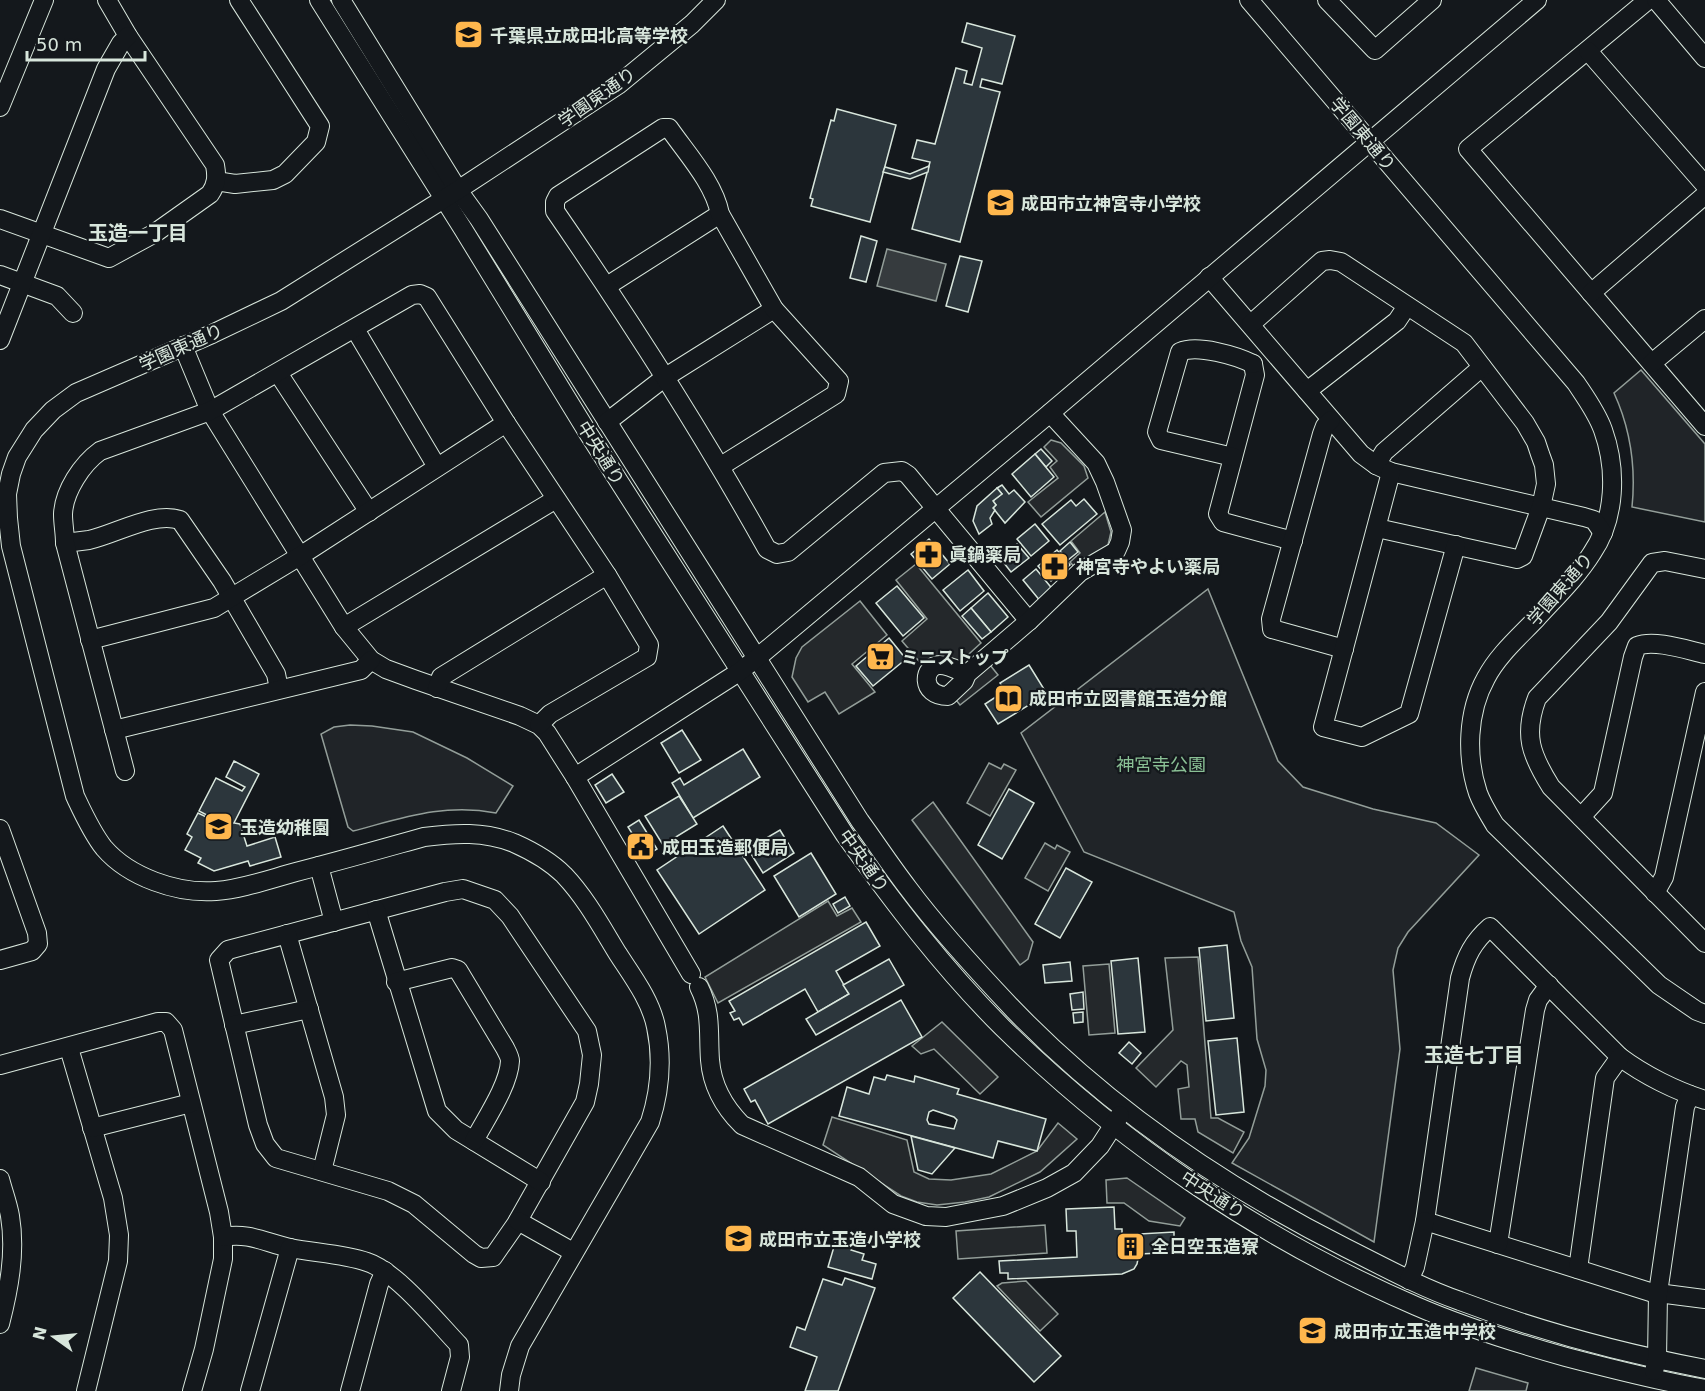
<svg xmlns="http://www.w3.org/2000/svg" width="1705" height="1391" font-family="'DejaVu Sans','Noto Sans JP',sans-serif">
<style>
.green{fill:#202428;stroke:#939e99;stroke-width:1.5}
.parking{fill:#24282b;stroke:#939e99;stroke-width:1.5}
.water{fill:#363b3e;stroke:#939e99;stroke-width:1.5}
.building{fill:#2c363c;stroke:#d8e6dc;stroke-width:1.5;fill-rule:evenodd}
.lines{fill:none;stroke-linecap:round;stroke-linejoin:round}
.minor-casing{stroke:#d8e6dc;stroke-width:20}
.minor{stroke:#14181c;stroke-width:18}
.labels{text-anchor:middle;dominant-baseline:central;stroke-width:4.5;stroke-linejoin:round;paint-order:stroke}
.poi-label{font-size:18px;font-weight:bold;fill:#d8e6dc;stroke:#14181c;text-anchor:start}
.street-label{font-size:18px;fill:#d8e6dc;stroke:#14181c}
.park-label{font-size:18px;fill:#8ac095;stroke:#14181c}
.neighbourhood-label{font-size:20px;font-weight:bold;fill:#d8e6dc;stroke:#14181c}
</style>
<rect width="100%" height="100%" fill="#14181c"/>
<g class="green">
<path d="M1641,370L1705,444V522L1632,507C1636,467 1631,430 1614,393Z"/>
<path d="M1208,589L1278,761L1303,787L1373,809L1436,823L1479,855L1408,932L1398,948L1393,970L1400,1049L1374,1242L1232,1163L1249,1138L1265,1086L1266,1070L1257,1039L1252,967L1241,941L1234,912L1084,852L1021,733Z"/>
<path d="M350,725L372,726L413,732L467,758L513,786L496,813C444,803 403,818 353,831L348,827L321,734L334,727Z"/>
<path d="M1476,1368L1528,1383L1526,1391H1469Z"/>
</g>
<g class="parking">
<path d="M1051,440L1061,443L1084,466L1088,478L1041,517L1028,502L1058,478L1050,467L1057,461L1044,447Z"/>
<path d="M1105,512L1111,532L1108,545L1078,571L1070,562L1080,553L1071,541Z"/>
<path d="M916,564L981,643L959,663L923,666L902,641L927,619L896,580Z"/>
<path d="M860,601L887,635L852,664L875,692L839,714L825,692L808,702L792,677L796,658L802,647Z"/>
<path d="M990,665L998,675L960,705L953,696Z"/>
<path d="M989,763L1001,769L1004,764L1016,770L990,816L967,803Z"/>
<path d="M933,802L1033,942L1028,959L1020,965L912,820Z"/>
<path d="M1045,843L1055,849L1057,845L1070,852L1048,891L1025,878Z"/>
<path d="M828,901L837,916L852,908L861,922L718,1003L705,977Z"/>
<path d="M1198,957L1211,1118H1218L1244,1132L1233,1153L1198,1132L1195,1119H1181L1178,1089L1189,1087L1187,1065L1181,1061L1156,1087L1136,1068L1173,1030L1165,958Z"/>
<path d="M1109,964L1115,1033L1089,1035L1083,966Z"/>
<path d="M942,1022L998,1077L980,1094L934,1049L921,1054L912,1046Z"/>
<path d="M832,1117L907,1140L914,1172L929,1179L951,1180L991,1174L1037,1151L1058,1123L1077,1139L1040,1172L989,1197L965,1202L937,1205L917,1202L901,1196L823,1145Z"/>
<path d="M1127,1178L1185,1218L1180,1226L1149,1221L1124,1203H1107L1106,1180Z"/>
<path d="M1045,1225L1047,1253L958,1259L956,1231Z"/>
<path d="M1026,1281L1058,1314L1040,1331L997,1286L1002,1283Z"/>
</g>
<path class="water" d="M887,249L946,264L936,301L877,286Z"/>
<g class="building">
<path d="M967,23L1015,36L1002,84L982,79L980,87L1000,92L960,242L912,229L930,162L912,158L917,140L935,144L956,68L967,71L964,83L972,85L982,48L962,42Z"/>
<path d="M837,109L896,125L870,222L811,206L813,199L810,198L831,120L834,121Z"/>
<path d="M929,166L928,172L910,179L883,172L885,167L910,174Z"/>
<path d="M861,236L877,241L866,282L850,278Z"/>
<path d="M960,256L982,261L968,312L946,306Z"/>
<path d="M1041,449L1052,461L1046,467L1035,454Z"/>
<path d="M1035,454L1054,477L1031,497L1012,474Z"/>
<path d="M1002,485L1009,494L1014,490L1025,502L1005,523L993,508L996,505L993,501L1002,494L997,488Z"/>
<path d="M997,488L1002,494L993,501L996,505L993,508L995,510L990,518L992,524L979,534L973,521L977,506Z"/>
<path d="M1084,499L1097,514L1060,545L1042,524L1071,500L1076,506Z"/>
<path d="M1035,524L1049,541L1031,556L1017,539Z"/>
<path d="M929,539L950,564L932,579L911,554Z"/>
<path d="M1070,542L1078,552L1068,560L1060,551Z"/>
<path d="M1017,544L1029,558L1011,572L1000,558Z"/>
<path d="M1057,550L1070,565L1051,581L1038,566Z"/>
<path d="M1036,569L1054,591L1041,602L1023,580Z"/>
<path d="M968,570L984,591L960,611L943,590Z"/>
<path d="M897,586L924,618L903,636L876,603Z"/>
<path d="M988,593L1008,617L991,632L971,608Z"/>
<path d="M971,608L991,632L982,639L962,616Z"/>
<path d="M889,638L906,659L873,686L856,666Z"/>
<path d="M1029,665L1047,694L998,724L985,704L1005,691L1000,683Z"/>
<path d="M682,730L701,760L679,773L661,743Z"/>
<path d="M743,749L760,777L693,818L672,783L680,778L684,785Z"/>
<path d="M234,761L259,774L234,823L240,824L247,846L275,837L281,857L250,866L248,861L214,871L198,863L201,858L185,850L192,837L187,834L198,813L219,823L220,822L199,811L216,778L242,791L245,787L226,777Z"/>
<path d="M612,774L624,792L606,803L595,785Z"/>
<path d="M1009,789L1034,803L1002,859L978,845Z"/>
<path d="M679,796L697,824L663,845L645,816Z"/>
<path d="M639,820L657,849L639,860L628,842L635,838L628,827Z"/>
<path d="M723,826L765,890L699,934L657,870Z"/>
<path d="M780,830L794,853L763,873L748,849Z"/>
<path d="M811,853L836,894L799,917L774,876Z"/>
<path d="M1066,868L1092,882L1060,938L1035,924Z"/>
<path d="M845,897L850,906L838,913L833,904Z"/>
<path d="M866,922L880,946L836,971L849,994L818,1012L805,989L743,1025L739,1018L734,1020L730,1013L735,1011L729,1001Z"/>
<path d="M1227,945L1234,1018L1206,1021L1199,948Z"/>
<path d="M1138,958L1145,1032L1118,1034L1111,961Z"/>
<path d="M889,959L904,985L816,1035L806,1019L849,994L843,985Z"/>
<path d="M1070,962L1072,981L1045,983L1043,965Z"/>
<path d="M1083,992L1084,1009L1072,1010L1070,994Z"/>
<path d="M901,1000L922,1037L768,1124L755,1100L751,1102L744,1089Z"/>
<path d="M1083,1012V1022L1074,1023L1073,1013Z"/>
<path d="M1237,1038L1244,1112L1216,1115L1208,1041Z"/>
<path d="M1129,1042L1141,1053L1132,1064L1119,1053Z"/>
<path d="M887,1075L914,1082L915,1076L959,1089L957,1094L1046,1119L1037,1151L998,1141L993,1158L839,1116L847,1087L869,1094L874,1077L885,1080ZM933,1110L954,1117L957,1120L954,1129L929,1124L927,1120L929,1112Z"/>
<path d="M911,1136L955,1148L932,1174L918,1170Z"/>
<path d="M1114,1207L1115,1229H1122V1235L1174,1232V1240L1183,1239V1252L1139,1254L1137,1264L1134,1269L1122,1274L1008,1279V1273H1000L999,1261L1077,1257L1076,1231H1067L1066,1209Z"/>
<path d="M836,1240L852,1245L851,1250L864,1254L862,1260L876,1264L872,1279L828,1267Z"/>
<path d="M980,1272L1061,1356L1034,1382L953,1298Z"/>
<path d="M845,1278L875,1288L838,1391H805L817,1357L790,1347L797,1327L805,1330L823,1279L842,1285Z"/>
</g>
<g class="lines">
<defs>
<g id="minor">
<path d="M319,0L463,229L588,433L845,835C893,902 943,968 1002,1027C1121,1144 1263,1240 1416,1306C1464,1327 1516,1343 1566,1357C1612,1369 1658,1381 1705,1389"/>
<path d="M341,0L458,190L479,219L860,821C876,843 891,866 908,888C940,931 977,971 1014,1010C1109,1108 1225,1187 1346,1248C1384,1267 1420,1287 1460,1301C1539,1331 1622,1353 1705,1369"/>
<path d="M1249,0L1576,383C1586,398 1597,413 1603,430C1617,469 1616,518 1592,553C1577,577 1555,598 1536,619C1519,637 1498,655 1486,678C1467,712 1466,757 1478,793C1482,804 1489,815 1495,825L1659,985L1697,1011L1705,1014"/>
<path d="M1327,0L1375,50L1432,0"/>
<path d="M1648,0L1468,149L1705,426"/>
<path d="M1656,0L1705,58"/>
<path d="M1588,51L1705,185"/>
<path d="M0,107L44,0"/>
<path d="M216,181L235,184L273,180L285,174L316,142L320,126L239,0"/>
<path d="M0,219L109,258L155,233L210,194C217,184 217,176 215,165L128,36L107,0"/>
<path d="M0,275L57,296L73,313"/>
<path d="M1209,277L1361,454L1376,465L1391,472L1584,517L1594,520L1603,533"/>
<path d="M607,286L720,214"/>
<path d="M1591,293L1705,195"/>
<path d="M1251,324L1322,261L1330,260L1341,262L1464,343L1525,423L1536,442L1540,454L1544,465L1546,484L1541,507L1523,556L1517,559L1377,528"/>
<path d="M355,329L437,467"/>
<path d="M0,340L106,69L121,43L128,36"/>
<path d="M183,346L210,411L344,627L371,660L386,669L416,680L520,716L539,725L547,733L575,777L691,974"/>
<path d="M1652,363L1705,319"/>
<path d="M1253,364L1255,375L1218,514L1223,522L1293,541"/>
<path d="M278,373L369,512"/>
<path d="M1307,391L1397,321L1407,306"/>
<path d="M1331,420L1325,426L1322,434L1271,619L1272,629L1344,649"/>
<path d="M607,422L664,378L774,309"/>
<path d="M1233,457L1161,440L1157,432L1180,352C1197,344 1237,356 1253,364"/>
<path d="M1376,465L1384,452L1482,367"/>
<path d="M721,466L836,394L839,381L774,309L720,214C714,183 687,154 669,128H663L558,196L555,202V211C630,320 702,432 767,549L777,554L788,552L884,473L902,471L908,475L1029,621"/>
<path d="M1391,472L1323,727L1362,737L1409,714L1456,545"/>
<path d="M65,543C73,542 81,541 89,540C116,534 154,511 180,520L222,581L276,674L279,689"/>
<path d="M1705,569L1665,561L1652,563L1609,622L1537,698C1523,735 1531,755 1551,787L1705,943"/>
<path d="M344,627L556,499"/>
<path d="M90,640L214,608L300,556L506,423"/>
<path d="M967,674C959,671 949,665 940,665C923,665 919,696 948,696L964,681L967,674L1029,621L1080,572L1116,551L1120,542L1122,530L1105,482L1096,463L1050,413"/>
<path d="M437,688L441,677L607,575"/>
<path d="M114,730L361,670L371,660"/>
<path d="M125,771L65,543C65,533 63,524 63,514C64,491 82,464 100,451L210,411L412,295L420,294L427,297L506,423L607,575L649,645L647,657L550,714L539,725"/>
<path d="M575,777L739,672L758,657L1050,413L1537,0"/>
<path d="M1581,817L1603,793L1633,657L1637,646C1654,639 1687,650 1705,654"/>
<path d="M0,829L37,933L38,944L32,951L0,960"/>
<path d="M319,866L334,922"/>
<path d="M463,889L495,900L510,916L587,1031L592,1055L589,1084L585,1102L516,1224L493,1257L481,1258L474,1254L414,1204L388,1191L276,1158L265,1144L258,1125L219,960L228,950L445,892Z"/>
<path d="M1655,893L1664,877L1705,692"/>
<path d="M376,910L437,1111L456,1130L541,1182"/>
<path d="M287,934L334,1097L336,1115L322,1171"/>
<path d="M396,982L452,968L458,970L505,1048C507,1052 510,1057 510,1061C509,1085 485,1120 474,1141"/>
<path d="M699,987C712,1013 708,1032 710,1060C712,1086 724,1107 742,1125L859,1177L893,1204L926,1216L946,1217L1003,1206L1047,1188L1074,1173L1100,1146L1120,1115"/>
<path d="M234,1025L309,1009"/>
<path d="M69,1048L113,1198L119,1235L118,1261L86,1391"/>
<path d="M0,1065L158,1022H166L173,1030L219,1212L223,1237V1259L204,1349L192,1391"/>
<path d="M1705,1100C1676,1091 1644,1075 1620,1057L1490,927C1473,942 1466,956 1460,978L1425,1221L1650,1292L1705,1299"/>
<path d="M92,1128L191,1103"/>
<path d="M0,1179C3,1191 8,1204 10,1216C16,1252 9,1289 0,1324"/>
<path d="M518,1221L573,1252"/>
<path d="M223,1237C249,1232 266,1243 290,1248C315,1253 343,1254 367,1262C396,1271 437,1322 459,1345L460,1357L451,1391"/>
<path d="M1498,1244L1535,1010L1538,1000L1549,985"/>
<path d="M1578,1269L1605,1078L1620,1057"/>
<path d="M1409,1280L1415,1267L1425,1221"/>
<path d="M1654,1371L1657,1360L1658,1293L1685,1107L1690,1095"/>
<path d="M250,1391L290,1248"/>
<path d="M350,1391L379,1284L385,1271"/>
<path d="M509,1391L511,1375L520,1346L650,1122C660,1091 663,1060 656,1027C651,1001 633,977 618,954C602,928 586,898 564,875C550,861 532,851 514,843C484,831 455,833 424,837C381,849 339,861 296,872C270,879 242,889 216,891C177,894 129,877 104,848C92,833 83,813 75,796L11,546L8,518L7,494L11,474L17,457L34,430L53,410L76,393L212,334L281,301L458,190L618,85L692,24L716,0"/>
</g>
</defs>
<use href="#minor" class="minor-casing"/>
<use href="#minor" class="minor"/>
</g>
<defs>
<symbol id="school-square" viewBox="-11 -11 22 22"><rect x="-9" y="-9" width="18" height="18" rx="4" fill="#ffb74d" stroke="#14181c"/><path d="M0-5L7-2L0 1L-7-2ZM-4 1L0 2.5L4 1V4Q0 6-4 4Z" fill="#111"/></symbol>
<symbol id="pharmacy-square" viewBox="-11 -11 22 22"><rect x="-9" y="-9" width="18" height="18" rx="4" fill="#ffb74d" stroke="#14181c"/><path d="M-2-6h4v4h4v4h-4v4h-4v-4h-4v-4h4Z" fill="#111"/></symbol>
<symbol id="supermarket-square" viewBox="-11 -11 22 22"><rect x="-9" y="-9" width="18" height="18" rx="4" fill="#ffb74d" stroke="#14181c"/><path d="M-6-5.5h2.5l.6 2H6L4.5 2H-2.5L-4.4-4H-6ZM-1.5 3.2a1.3 1.3 0 1 0 .1 0ZM3 3.2a1.3 1.3 0 1 0 .1 0Z" fill="#111"/></symbol>
<symbol id="library-square" viewBox="-11 -11 22 22"><rect x="-9" y="-9" width="18" height="18" rx="4" fill="#ffb74d" stroke="#14181c"/><path d="M-6-4Q-3-5.5-.7-3.5V5Q-3 3-6 4ZM6-4Q3-5.5 .7-3.5V5Q3 3 6 4Z" fill="#111"/></symbol>
<symbol id="civic-square" viewBox="-11 -11 22 22"><rect x="-9" y="-9" width="18" height="18" rx="4" fill="#ffb74d" stroke="#14181c"/><path d="M-.6-6.5H3V-4.5H.6V-3L4-1V1h2V6H-6V1h2V-1L-.6-3ZM-1.2 2.5V6h2.4V2.5Z" fill="#111"/></symbol>
<symbol id="building-square" viewBox="-11 -11 22 22"><rect x="-9" y="-9" width="18" height="18" rx="4" fill="#ffb74d" stroke="#14181c"/><path d="M-4-6H4V6H1V3H-1V6H-4ZM-2.5-4.3h1.7v1.8h-1.7ZM.8-4.3h1.7v1.8H.8ZM-2.5-1h1.7V.8h-1.7ZM.8-1h1.7V.8H.8Z" fill="#111"/></symbol>
</defs>
<g fill-rule="evenodd">
<use href="#school-square" x="452" y="18" width="33" height="33"/>
<use href="#school-square" x="984" y="186" width="33" height="33"/>
<use href="#pharmacy-square" x="912" y="538" width="33" height="33"/>
<use href="#pharmacy-square" x="1038" y="550" width="33" height="33"/>
<use href="#supermarket-square" x="864" y="640" width="33" height="33"/>
<use href="#library-square" x="992" y="682" width="33" height="33"/>
<use href="#school-square" x="202" y="810" width="33" height="33"/>
<use href="#civic-square" x="624" y="830" width="33" height="33"/>
<use href="#school-square" x="722" y="1222" width="33" height="33"/>
<use href="#building-square" x="1114" y="1230" width="33" height="33"/>
<use href="#school-square" x="1296" y="1314" width="33" height="33"/>
</g>
<g class="labels">
<g class="poi-label">
<text x="490" y="35">千葉県立成田北高等学校</text>
<text x="1021" y="203">成田市立神宮寺小学校</text>
<text x="949" y="554">眞鍋薬局</text>
<text x="1076" y="566">神宮寺やよい薬局</text>
<text x="901" y="657">ミニストップ</text>
<text x="1029" y="698">成田市立図書館玉造分館</text>
<text x="240" y="827">玉造幼稚園</text>
<text x="662" y="847">成田玉造郵便局</text>
<text x="759" y="1239">成田市立玉造小学校</text>
<text x="1151" y="1246">全日空玉造寮</text>
<text x="1334" y="1331">成田市立玉造中学校</text>
</g>
<g class="street-label">
<text transform="translate(597 97) rotate(-35)">学園東通り</text>
<text transform="translate(1363 134) rotate(50)">学園東通り</text>
<text transform="translate(181 347) rotate(-24)">学園東通り</text>
<text transform="translate(601 453) rotate(58)">中央通り</text>
<text transform="translate(1560 589) rotate(-49)">学園東通り</text>
<text transform="translate(864 861) rotate(55)">中央通り</text>
<text transform="translate(1213 1195) rotate(33)">中央通り</text>
</g>
<g class="park-label">
<text x="1161" y="764">神宮寺公園</text>
</g>
<g class="neighbourhood-label">
<text x="138" y="233">玉造一丁目</text>
<text x="1474" y="1055">玉造七丁目</text>
</g>
</g>
<g transform="translate(54 1337) rotate(285)" stroke="#14181c" stroke-width="4.5" paint-order="stroke">
<path d="M0-4.5L10 22L0 15L-10 22Z" fill="#d8e6dc"/>
<text y="-9" font-size="16" font-weight="bold" text-anchor="middle" fill="#d8e6dc">N</text>
</g>
<path d="M27 51v9h118v-9" fill="none" stroke="#d8e6dc" stroke-width="3"/>
<text x="36" y="51" font-size="18" fill="#d8e6dc" stroke="#14181c" stroke-width="4.5" paint-order="stroke">50 m</text>
</svg>
